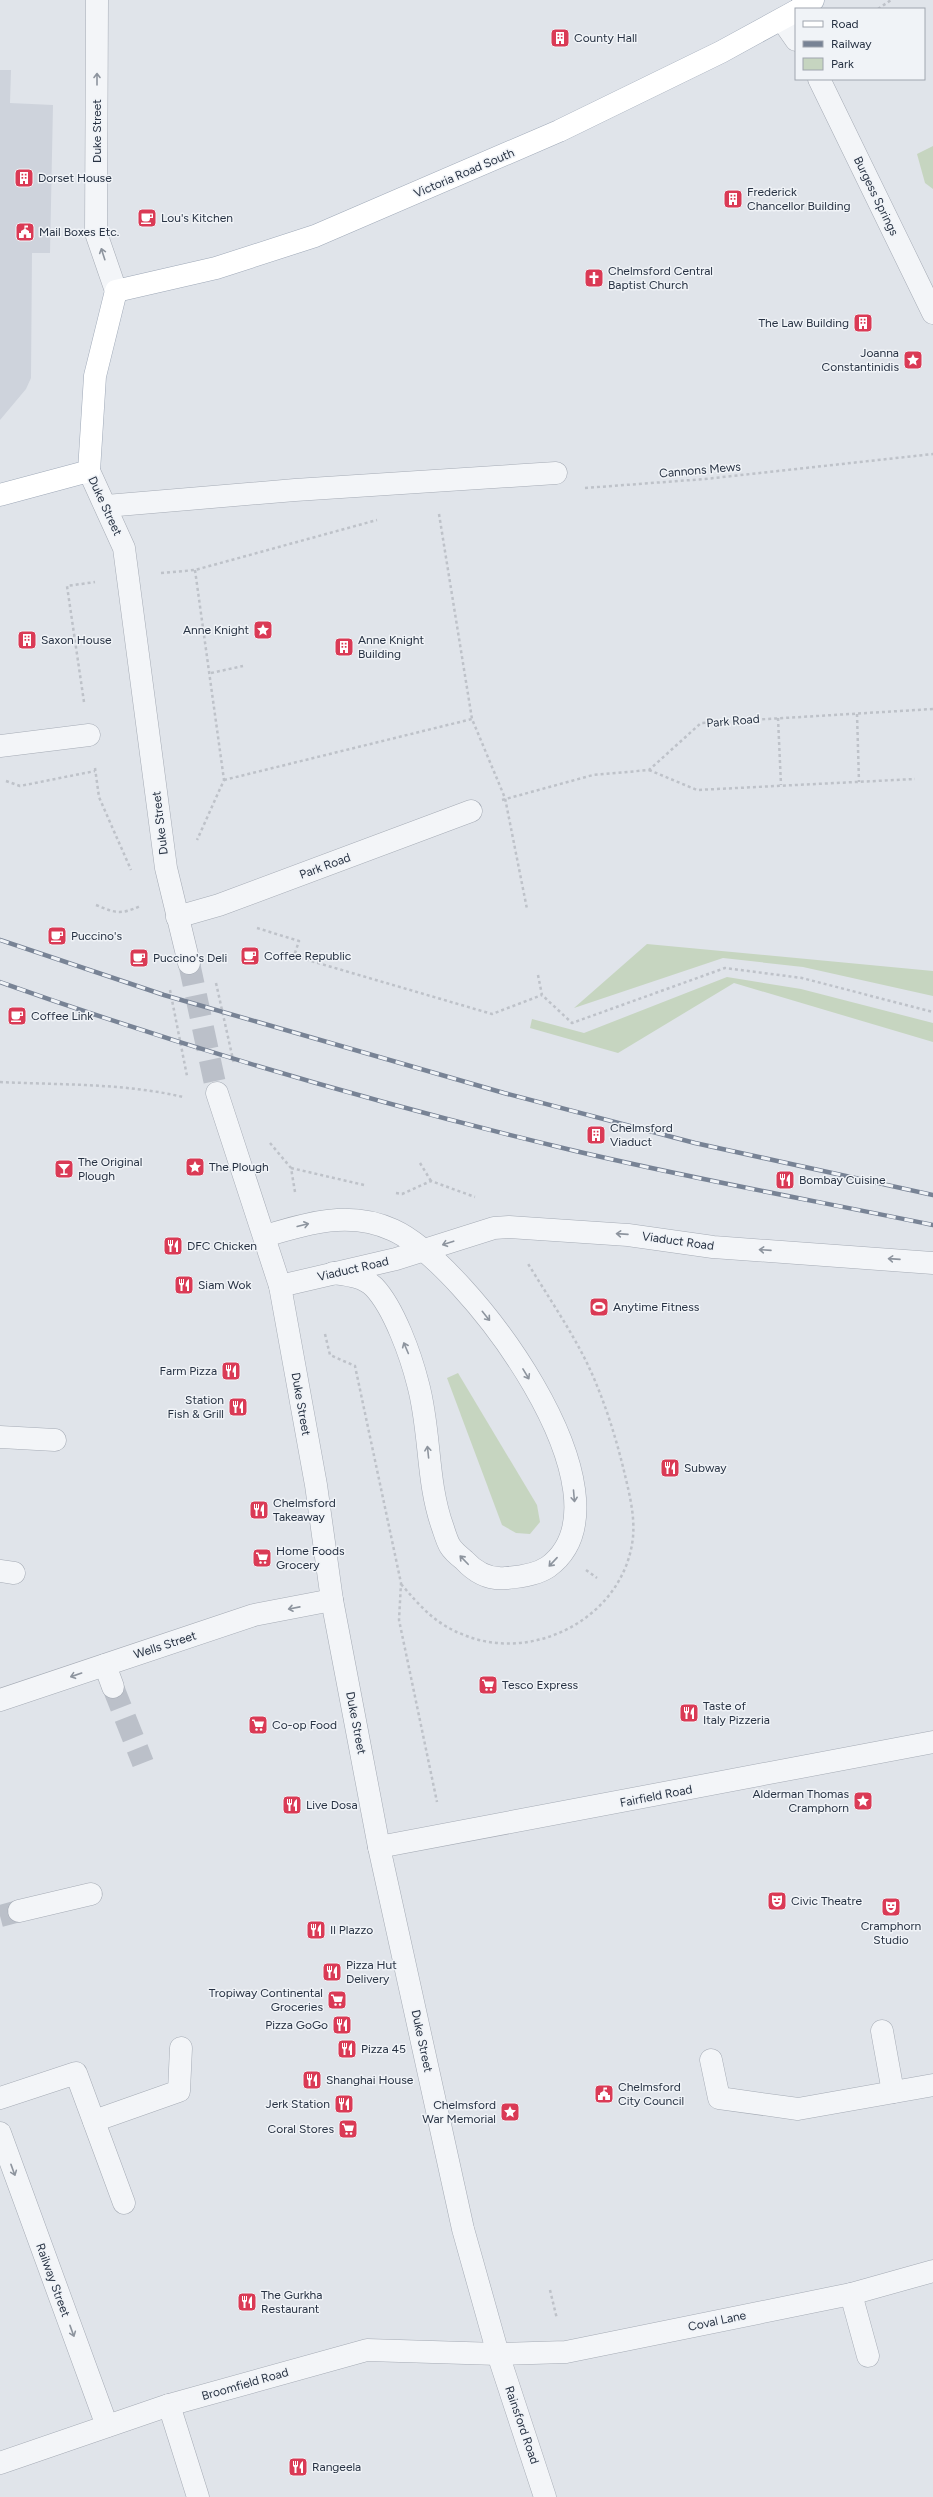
<svg xmlns="http://www.w3.org/2000/svg" width="933" height="2497" font-family="Figtree,sans-serif">
<style>
.built{fill:#ced3dc}
.green{fill:#c6d5c0}
.lines{fill:none;stroke-linecap:round;stroke-linejoin:round}
.minor-tunnel{stroke:#bbc0c9;stroke-width:22;stroke-dasharray:22 11;stroke-linecap:butt}
.minor-casing{stroke:#a5abb5;stroke-width:23}
.major-casing{stroke:#9ea8b7;stroke-width:23}
.path{stroke:#bec2c9;stroke-width:2.5;stroke-dasharray:3 3;stroke-linecap:butt}
.minor{stroke:#f3f5f8;stroke-width:22}
.major{stroke:#fff;stroke-width:22}
.rail-casing{stroke:#788395;stroke-width:4.5}
.rail{stroke:#f0f3f7;stroke-width:3;stroke-dasharray:9;stroke-linecap:butt}
.oneway{stroke:#8d949e}
.labels{text-anchor:middle;dominant-baseline:central;stroke-width:3;stroke-linejoin:round;paint-order:stroke}
.poi-label{font-size:12px;fill:#273243;stroke:#f0f3f7;text-anchor:start}
.street-label{font-size:12px;fill:#273243;stroke:#f0f3f7}
</style>
<rect width="100%" height="100%" fill="#e0e4ea"/>
<path class="built" d="M0,70H11L10,103L53,105L50,253H32L31,378L26,389L0,420Z"/>
<g class="green">
<path d="M933,146V189L925,183L917,154Z"/>
<path d="M647,944L933,971V996L803,967L723,958L574,1008Z"/>
<path d="M727,977L801,989L933,1023V1042L734,983L618,1053L530,1028L532,1019L584,1033Z"/>
<path d="M458,1373L537,1505L540,1522L530,1534L516,1533L502,1525L447,1378Z"/>
</g>
<g class="lines">
<g class="minor-tunnel">
<path d="M189,963L217,1093"/>
<path d="M113,1687L143,1763"/>
<path d="M0,1916L19,1911"/>
</g>
<defs>
<g id="minor">
<path d="M97,0L96,233L116,291"/>
<path d="M782,20L796,40"/>
<path d="M819,79L933,313"/>
<path d="M89,471L124,548L166,868L189,963"/>
<path d="M106,506L295,490L556,473"/>
<path d="M0,746L89,735"/>
<path d="M177,917L219,905L471,811"/>
<path d="M217,1093L280,1286L316,1485L332,1600L360,1747L379,1847L463,2229L498,2354L545,2497"/>
<path d="M265,1236C308,1223 350,1210 393,1230C466,1263 643,1498 548,1567C536,1575 520,1577 506,1578C489,1580 475,1572 464,1560C459,1556 453,1551 450,1546C447,1541 445,1534 443,1528C426,1481 431,1432 418,1384C411,1356 394,1308 374,1287C363,1276 347,1275 333,1273"/>
<path d="M280,1286L396,1259L494,1228L509,1227L628,1235L713,1247L933,1263"/>
<path d="M0,1437L55,1440"/>
<path d="M0,1571L14,1573"/>
<path d="M105,1665L113,1687"/>
<path d="M0,1700L254,1615L332,1600"/>
<path d="M379,1847L933,1742"/>
<path d="M19,1911L91,1894"/>
<path d="M882,2031L893,2092"/>
<path d="M711,2060L719,2098L798,2109L933,2085"/>
<path d="M0,2098L76,2073L124,2203"/>
<path d="M94,2121L179,2091L181,2048"/>
<path d="M0,2133L107,2426"/>
<path d="M851,2294L868,2356"/>
<path d="M169,2405L198,2497"/>
<path d="M0,2463L169,2405L367,2350L498,2354L566,2352L851,2294L933,2271"/>
</g>
<g id="major">
<path d="M799,9L813,0"/>
<path d="M0,495L89,471L95,376L116,291L216,268L315,236L559,131L721,52L796,11"/>
</g>
</defs>
<use href="#minor" class="minor-casing"/>
<use href="#major" class="major-casing"/>
<g class="path">
<path d="M878,9L891,0"/>
<path d="M585,488L705,479L933,454"/>
<path d="M439,514L472,719L505,798L527,909"/>
<path d="M195,570L224,780L197,840"/>
<path d="M161,573L195,570L377,520"/>
<path d="M211,673L243,666"/>
<path d="M84,702L67,586L95,582"/>
<path d="M857,714L859,782"/>
<path d="M778,718L781,785"/>
<path d="M95,768L99,797L131,870"/>
<path d="M649,770L697,790L915,779"/>
<path d="M224,780L472,719"/>
<path d="M6,781L20,786L95,771"/>
<path d="M502,800L593,775L649,770L701,723L933,709"/>
<path d="M96,905C115,913 121,915 140,906"/>
<path d="M257,928L299,941L294,956L492,1014L542,995"/>
<path d="M538,975L542,995L572,1023L725,968L802,978L933,1012"/>
<path d="M216,983L234,1064"/>
<path d="M170,990L187,1076"/>
<path d="M0,1082C60,1085 124,1083 183,1097"/>
<path d="M270,1143L291,1168L295,1192"/>
<path d="M420,1163L431,1181"/>
<path d="M291,1168L364,1185"/>
<path d="M396,1193L402,1194L431,1181L475,1197"/>
<path d="M325,1334L330,1355L355,1366L401,1583L399,1620L437,1802"/>
<path d="M586,1570L597,1578"/>
<path d="M401,1584C420,1606 435,1624 464,1635C535,1664 625,1616 633,1537C635,1515 629,1492 624,1471C615,1434 603,1396 586,1361C569,1327 547,1295 527,1262"/>
<path d="M550,2290L557,2319"/>
</g>
<use href="#minor" class="minor"/>
<use href="#major" class="major"/>
<defs>
<g id="rail">
<path d="M0,940L164,995L504,1093L695,1143L933,1195"/>
<path d="M0,982C186,1048 375,1103 567,1149C688,1178 811,1200 933,1225"/>
</g>
</defs>
<use href="#rail" class="rail-casing"/>
<use href="#rail" class="rail"/>
</g>
<defs><path id="oneway-shaft" d="M-6 0H5M1.5-3L5.5 0L1.5 3" fill="none" stroke-width="1.6" stroke-linecap="round" stroke-linejoin="round"/></defs>
<g class="oneway">
<use href="#oneway-shaft" transform="translate(97 79) rotate(-90)"/>
<use href="#oneway-shaft" transform="translate(103 254) rotate(-108)"/>
<use href="#oneway-shaft" transform="translate(303 1225) rotate(-14)"/>
<use href="#oneway-shaft" transform="translate(622 1234) rotate(-176)"/>
<use href="#oneway-shaft" transform="translate(448 1243) rotate(162)"/>
<use href="#oneway-shaft" transform="translate(765 1250) rotate(-176)"/>
<use href="#oneway-shaft" transform="translate(894 1259) rotate(-176)"/>
<use href="#oneway-shaft" transform="translate(486 1316) rotate(51)"/>
<use href="#oneway-shaft" transform="translate(406 1348) rotate(-113)"/>
<use href="#oneway-shaft" transform="translate(526 1374) rotate(59)"/>
<use href="#oneway-shaft" transform="translate(428 1452) rotate(-96)"/>
<use href="#oneway-shaft" transform="translate(574 1496) rotate(85)"/>
<use href="#oneway-shaft" transform="translate(464 1560) rotate(-134)"/>
<use href="#oneway-shaft" transform="translate(553 1562) rotate(133)"/>
<use href="#oneway-shaft" transform="translate(294 1608) rotate(169)"/>
<use href="#oneway-shaft" transform="translate(76 1675) rotate(161)"/>
<use href="#oneway-shaft" transform="translate(13 2170) rotate(70)"/>
<use href="#oneway-shaft" transform="translate(72 2331) rotate(70)"/>
</g>
<defs>
<symbol id="building-square" viewBox="-11 -11 22 22"><rect x="-9" y="-9" width="18" height="18" rx="4" fill="#da3a55" stroke="#f0f3f7"/><path d="M-4-6H4V6H1V3H-1V6H-4ZM-2.5-4.3h1.7v1.8h-1.7ZM.8-4.3h1.7v1.8H.8ZM-2.5-1h1.7V.8h-1.7ZM.8-1h1.7V.8H.8Z" fill="#fff"/></symbol>
<symbol id="cafe-square" viewBox="-11 -11 22 22"><rect x="-9" y="-9" width="18" height="18" rx="4" fill="#da3a55" stroke="#f0f3f7"/><path d="M-5.5-4.5H6V0H3Q3 3.5 0 3.5H-2.5Q-5.5 3.5-5.5 0ZM3-3.2v2h1.7v-2ZM-6 4.5H4V6H-6Z" fill="#fff"/></symbol>
<symbol id="civic-square" viewBox="-11 -11 22 22"><rect x="-9" y="-9" width="18" height="18" rx="4" fill="#da3a55" stroke="#f0f3f7"/><path d="M-.6-6.5H3V-4.5H.6V-3L4-1V1h2V6H-6V1h2V-1L-.6-3ZM-1.2 2.5V6h2.4V2.5Z" fill="#fff"/></symbol>
<symbol id="church-square" viewBox="-11 -11 22 22"><rect x="-9" y="-9" width="18" height="18" rx="4" fill="#da3a55" stroke="#f0f3f7"/><path d="M-1.2-6h2.4v3.5h3.3v2.4h-3.3V6h-2.4V-.1h-3.3v-2.4h3.3Z" fill="#fff"/></symbol>
<symbol id="sight-square" viewBox="-11 -11 22 22"><rect x="-9" y="-9" width="18" height="18" rx="4" fill="#da3a55" stroke="#f0f3f7"/><path d="M0-6L1.8-2.2L6-1.7L2.9 1.2L3.7 5.4L0 3.3L-3.7 5.4L-2.9 1.2L-6-1.7L-1.8-2.2Z" fill="#fff"/></symbol>
<symbol id="bar-square" viewBox="-11 -11 22 22"><rect x="-9" y="-9" width="18" height="18" rx="4" fill="#da3a55" stroke="#f0f3f7"/><path d="M-6-5H6L.8 .8V4.5H3.5V6h-7V4.5H-.8V.8Z" fill="#fff"/></symbol>
<symbol id="restaurant-square" viewBox="-11 -11 22 22"><rect x="-9" y="-9" width="18" height="18" rx="4" fill="#da3a55" stroke="#f0f3f7"/><path d="M-5-6h1v4h1v-4h1v4h1v-4h1v5L-1.5 .5V6h-2V.5L-5-1ZM5-6V6H3V1.5H1.5Q1.5-4 5-6Z" fill="#fff"/></symbol>
<symbol id="stadium-square" viewBox="-11 -11 22 22"><rect x="-9" y="-9" width="18" height="18" rx="4" fill="#da3a55" stroke="#f0f3f7"/><path d="M0-5a6.5 5 0 1 0 0 10a6.5 5 0 1 0 0-10ZM-3.5-1.8h7v3.6h-7Z" fill="#fff"/></symbol>
<symbol id="supermarket-square" viewBox="-11 -11 22 22"><rect x="-9" y="-9" width="18" height="18" rx="4" fill="#da3a55" stroke="#f0f3f7"/><path d="M-6-5.5h2.5l.6 2H6L4.5 2H-2.5L-4.4-4H-6ZM-1.5 3.2a1.3 1.3 0 1 0 .1 0ZM3 3.2a1.3 1.3 0 1 0 .1 0Z" fill="#fff"/></symbol>
<symbol id="theatre-square" viewBox="-11 -11 22 22"><rect x="-9" y="-9" width="18" height="18" rx="4" fill="#da3a55" stroke="#f0f3f7"/><path d="M-5-5.5Q0-4 5-5.5V0Q5 5 0 6Q-5 5-5 0ZM-3.3-2.5H-1v1.5H-3.3ZM1-2.5H3.3v1.5H1ZM-2.8 1Q0 5.5 2.8 1Z" fill="#fff"/></symbol>
</defs>
<g fill-rule="evenodd">
<use href="#building-square" x="549" y="27" width="22" height="22"/>
<use href="#building-square" x="13" y="167" width="22" height="22"/>
<use href="#building-square" x="722" y="188" width="22" height="22"/>
<use href="#cafe-square" x="136" y="207" width="22" height="22"/>
<use href="#civic-square" x="14" y="221" width="22" height="22"/>
<use href="#church-square" x="583" y="267" width="22" height="22"/>
<use href="#building-square" x="852" y="312" width="22" height="22"/>
<use href="#sight-square" x="902" y="349" width="22" height="22"/>
<use href="#sight-square" x="252" y="619" width="22" height="22"/>
<use href="#building-square" x="16" y="629" width="22" height="22"/>
<use href="#building-square" x="333" y="636" width="22" height="22"/>
<use href="#cafe-square" x="46" y="925" width="22" height="22"/>
<use href="#cafe-square" x="239" y="945" width="22" height="22"/>
<use href="#cafe-square" x="128" y="947" width="22" height="22"/>
<use href="#cafe-square" x="6" y="1005" width="22" height="22"/>
<use href="#building-square" x="585" y="1124" width="22" height="22"/>
<use href="#sight-square" x="184" y="1156" width="22" height="22"/>
<use href="#bar-square" x="53" y="1158" width="22" height="22"/>
<use href="#restaurant-square" x="774" y="1169" width="22" height="22"/>
<use href="#restaurant-square" x="162" y="1235" width="22" height="22"/>
<use href="#restaurant-square" x="173" y="1274" width="22" height="22"/>
<use href="#stadium-square" x="588" y="1296" width="22" height="22"/>
<use href="#restaurant-square" x="220" y="1360" width="22" height="22"/>
<use href="#restaurant-square" x="227" y="1396" width="22" height="22"/>
<use href="#restaurant-square" x="659" y="1457" width="22" height="22"/>
<use href="#restaurant-square" x="248" y="1499" width="22" height="22"/>
<use href="#supermarket-square" x="251" y="1547" width="22" height="22"/>
<use href="#supermarket-square" x="477" y="1674" width="22" height="22"/>
<use href="#restaurant-square" x="678" y="1702" width="22" height="22"/>
<use href="#supermarket-square" x="247" y="1714" width="22" height="22"/>
<use href="#sight-square" x="852" y="1790" width="22" height="22"/>
<use href="#restaurant-square" x="281" y="1794" width="22" height="22"/>
<use href="#theatre-square" x="766" y="1890" width="22" height="22"/>
<use href="#theatre-square" x="880" y="1896" width="22" height="22"/>
<use href="#restaurant-square" x="305" y="1919" width="22" height="22"/>
<use href="#restaurant-square" x="321" y="1961" width="22" height="22"/>
<use href="#supermarket-square" x="326" y="1989" width="22" height="22"/>
<use href="#restaurant-square" x="331" y="2014" width="22" height="22"/>
<use href="#restaurant-square" x="336" y="2038" width="22" height="22"/>
<use href="#restaurant-square" x="301" y="2069" width="22" height="22"/>
<use href="#civic-square" x="593" y="2083" width="22" height="22"/>
<use href="#restaurant-square" x="333" y="2093" width="22" height="22"/>
<use href="#sight-square" x="499" y="2101" width="22" height="22"/>
<use href="#supermarket-square" x="337" y="2118" width="22" height="22"/>
<use href="#restaurant-square" x="236" y="2291" width="22" height="22"/>
<use href="#restaurant-square" x="287" y="2456" width="22" height="22"/>
</g>
<g class="labels">
<g class="poi-label">
<text x="574" y="38">County Hall</text>
<text x="38" y="178">Dorset House</text>
<text x="747" y="192">Frederick<tspan x="747" dy="14">Chancellor Building</tspan></text>
<text x="161" y="218">Lou's Kitchen</text>
<text x="39" y="232">Mail Boxes Etc.</text>
<text x="608" y="271">Chelmsford Central<tspan x="608" dy="14">Baptist Church</tspan></text>
<text x="849" y="323" text-anchor="end">The Law Building</text>
<text x="899" y="353" text-anchor="end">Joanna<tspan x="899" dy="14">Constantinidis</tspan></text>
<text x="249" y="630" text-anchor="end">Anne Knight</text>
<text x="41" y="640">Saxon House</text>
<text x="358" y="640">Anne Knight<tspan x="358" dy="14">Building</tspan></text>
<text x="71" y="936">Puccino's</text>
<text x="264" y="956">Coffee Republic</text>
<text x="153" y="958">Puccino's Deli</text>
<text x="31" y="1016">Coffee Link</text>
<text x="610" y="1128">Chelmsford<tspan x="610" dy="14">Viaduct</tspan></text>
<text x="78" y="1162">The Original<tspan x="78" dy="14">Plough</tspan></text>
<text x="209" y="1167">The Plough</text>
<text x="799" y="1180">Bombay Cuisine</text>
<text x="187" y="1246">DFC Chicken</text>
<text x="198" y="1285">Siam Wok</text>
<text x="613" y="1307">Anytime Fitness</text>
<text x="217" y="1371" text-anchor="end">Farm Pizza</text>
<text x="224" y="1400" text-anchor="end">Station<tspan x="224" dy="14">Fish &amp; Grill</tspan></text>
<text x="684" y="1468">Subway</text>
<text x="273" y="1503">Chelmsford<tspan x="273" dy="14">Takeaway</tspan></text>
<text x="276" y="1551">Home Foods<tspan x="276" dy="14">Grocery</tspan></text>
<text x="502" y="1685">Tesco Express</text>
<text x="703" y="1706">Taste of<tspan x="703" dy="14">Italy Pizzeria</tspan></text>
<text x="272" y="1725">Co-op Food</text>
<text x="849" y="1794" text-anchor="end">Alderman Thomas<tspan x="849" dy="14">Cramphorn</tspan></text>
<text x="306" y="1805">Live Dosa</text>
<text x="791" y="1901">Civic Theatre</text>
<text x="891" y="1926" text-anchor="middle">Cramphorn<tspan x="891" dy="14">Studio</tspan></text>
<text x="330" y="1930">Il Plazzo</text>
<text x="346" y="1965">Pizza Hut<tspan x="346" dy="14">Delivery</tspan></text>
<text x="323" y="1993" text-anchor="end">Tropiway Continental<tspan x="323" dy="14">Groceries</tspan></text>
<text x="328" y="2025" text-anchor="end">Pizza GoGo</text>
<text x="361" y="2049">Pizza 45</text>
<text x="326" y="2080">Shanghai House</text>
<text x="618" y="2087">Chelmsford<tspan x="618" dy="14">City Council</tspan></text>
<text x="330" y="2104" text-anchor="end">Jerk Station</text>
<text x="496" y="2105" text-anchor="end">Chelmsford<tspan x="496" dy="14">War Memorial</tspan></text>
<text x="334" y="2129" text-anchor="end">Coral Stores</text>
<text x="261" y="2295">The Gurkha<tspan x="261" dy="14">Restaurant</tspan></text>
<text x="312" y="2467">Rangeela</text>
</g>
<g class="street-label">
<text transform="translate(97 131) rotate(-90)">Duke Street</text>
<text transform="translate(464 173) rotate(-23)">Victoria Road South</text>
<text transform="translate(876 196) rotate(64)">Burgess Springs</text>
<text transform="translate(700 470) rotate(-5)">Cannons Mews</text>
<text transform="translate(105 506) rotate(65)">Duke Street</text>
<text transform="translate(733 721) rotate(-5)">Park Road</text>
<text transform="translate(160 823) rotate(-97)">Duke Street</text>
<text transform="translate(325 866) rotate(-20)">Park Road</text>
<text transform="translate(678 1241) rotate(8)">Viaduct Road</text>
<text transform="translate(353 1269) rotate(-13)">Viaduct Road</text>
<text transform="translate(301 1404) rotate(80)">Duke Street</text>
<text transform="translate(165 1645) rotate(-18)">Wells Street</text>
<text transform="translate(356 1723) rotate(79)">Duke Street</text>
<text transform="translate(656 1796) rotate(-11)">Fairfield Road</text>
<text transform="translate(422 2041) rotate(78)">Duke Street</text>
<text transform="translate(53 2280) rotate(70)">Railway Street</text>
<text transform="translate(717 2321) rotate(-12)">Coval Lane</text>
<text transform="translate(245 2384) rotate(-16)">Broomfield Road</text>
<text transform="translate(522 2425) rotate(71)">Rainsford Road</text>
</g>
</g>
<rect x="795" y="8" width="130" height="72" fill="#f0f3f7" stroke="#a0a6af"/>
<rect x="803" y="21" width="20" height="6" fill="#ffffff" stroke="#a0a6af"/>
<text x="831" y="28" font-size="12" fill="#273243">Road</text>
<rect x="803" y="41" width="20" height="6" fill="#788395" stroke="#a0a6af"/>
<text x="831" y="48" font-size="12" fill="#273243">Railway</text>
<rect x="803" y="58" width="20" height="12" fill="#c6d5c0" stroke="#a0a6af"/>
<text x="831" y="68" font-size="12" fill="#273243">Park</text>
</svg>
